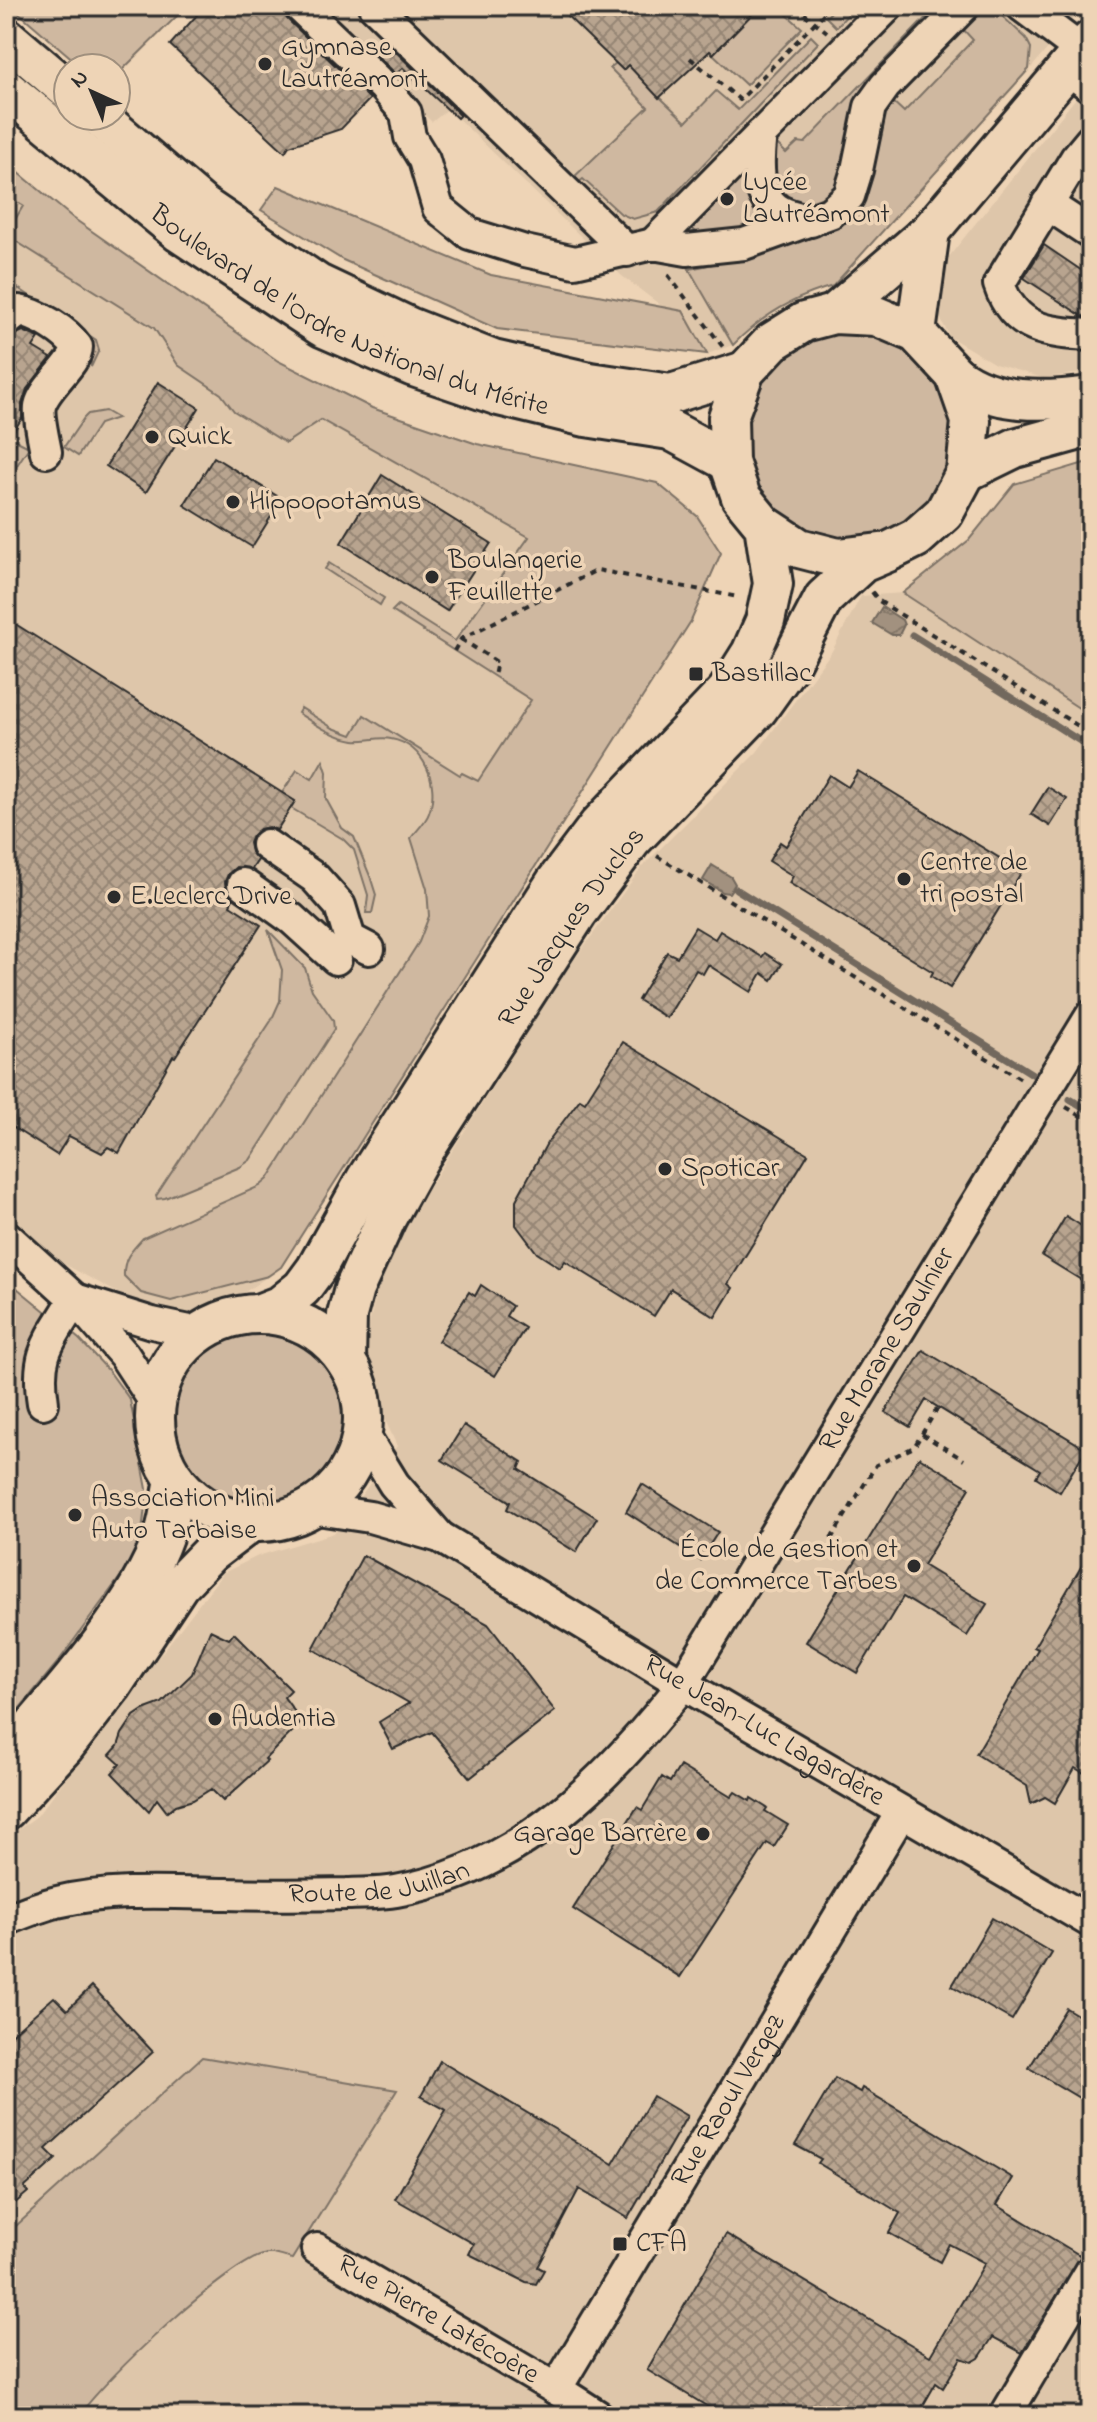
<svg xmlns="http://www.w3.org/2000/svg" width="1097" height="2422" font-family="'Indie Flower',sans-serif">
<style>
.built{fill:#dec6aa}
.green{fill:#cfb8a0;stroke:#7d7266;stroke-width:2}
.water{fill:url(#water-waves);stroke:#72685d;stroke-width:2}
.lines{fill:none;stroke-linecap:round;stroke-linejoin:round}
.stream{stroke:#72685d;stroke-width:7}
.building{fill:url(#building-cross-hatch);stroke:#2b2b2b;stroke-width:2}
.minor-casing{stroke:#2b2b2b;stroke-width:36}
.major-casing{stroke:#2b2b2b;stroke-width:44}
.path{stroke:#2b2b2b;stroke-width:4;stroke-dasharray:6 6;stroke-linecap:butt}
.minor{stroke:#eed4b6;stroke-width:30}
.major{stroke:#eed4b6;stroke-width:38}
.poi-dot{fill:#2b2b2b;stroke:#eed4b6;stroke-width:3}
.labels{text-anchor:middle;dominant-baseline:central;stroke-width:7;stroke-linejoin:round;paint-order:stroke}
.poi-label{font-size:28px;fill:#2b2b2b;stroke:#eed4b6;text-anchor:start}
.street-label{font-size:28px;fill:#2b2b2b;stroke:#eed4b6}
</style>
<defs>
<pattern id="water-waves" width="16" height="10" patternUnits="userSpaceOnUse" patternTransform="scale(2)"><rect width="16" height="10" fill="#a2917f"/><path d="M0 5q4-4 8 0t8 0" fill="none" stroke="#847768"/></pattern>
<pattern id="building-cross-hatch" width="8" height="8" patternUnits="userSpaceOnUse" patternTransform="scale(2)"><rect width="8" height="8" fill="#b8a48f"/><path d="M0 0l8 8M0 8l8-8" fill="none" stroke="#968675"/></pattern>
</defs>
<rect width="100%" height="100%" fill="#eed4b6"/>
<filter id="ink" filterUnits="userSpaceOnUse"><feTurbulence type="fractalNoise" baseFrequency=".0125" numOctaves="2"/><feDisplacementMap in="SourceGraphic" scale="16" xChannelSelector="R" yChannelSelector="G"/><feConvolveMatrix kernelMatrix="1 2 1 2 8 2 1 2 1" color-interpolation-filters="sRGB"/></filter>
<g filter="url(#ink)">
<g class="built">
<path d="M309,6H1084L1014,88L833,286L797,298L763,318L733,345L707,354L683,311L663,307L622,276L448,109L432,122Z"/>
<path d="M1091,79V372L1043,378L995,364L950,337L933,305L940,268Z"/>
<path d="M6,183L13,187L24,206L6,235L154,328L178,365L221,394L234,411L321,420L529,537L455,641L399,605L392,611L531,700L478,781L463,773L461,775L412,745L411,747L427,766L432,781L433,798L429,816L411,838L427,889L429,916L419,942L268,1179L260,1186L143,1238L131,1250L123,1263L171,1301L268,1276L232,1301L175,1316L131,1300L53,1258L6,1210Z"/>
<path d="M903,593L1091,716V2416H6V1839L37,1816L223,1573L258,1556L334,1533L397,1446L377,1402L364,1346L377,1290L410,1218L561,978L642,867L757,752L832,651L861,596Z"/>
</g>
<g class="green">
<path d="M11,6H187L116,76V68H83Z"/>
<path d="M760,6H777L802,28L746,85L713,54Z"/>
<path d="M837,6H856L836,27L826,17Z"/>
<path d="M937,6H950L869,88L847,181L829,207L802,206L777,192L769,153L777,144L786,153L798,142L805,143Z"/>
<path d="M982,14L1001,15L1026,38L1031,48L1029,69L833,286C794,297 761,316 733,345L689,269C746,257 845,242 869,181C872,174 872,165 873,157C875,136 878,118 890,99L904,112L973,40L961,27L970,18Z"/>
<path d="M811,36L818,43L658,212L633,219L621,214L583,179L578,183L573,178L648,107L610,68L616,63L623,70L642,52L643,81L686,122L716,91L738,110Z"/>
<path d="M6,162L73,218L278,361L372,408L477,444L657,483L697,516L721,553L691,621L281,1267L268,1276L171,1301L141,1293L124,1276C123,1259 131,1251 143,1238L260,1186L268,1179L419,942L429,916L427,889L411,838C417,830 426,822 429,813C440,783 424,745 391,739C379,736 366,742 354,740C333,737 315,724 298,713L301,708L333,728L352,735L364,715L460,775L462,773L478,781L531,700L392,611L398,605L455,641L529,537L321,420L286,443L234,411L221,394L178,365L154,328L6,235L23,206L8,197L13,188L6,183Z"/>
<path d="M744,172L772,226L701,237L692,228V221Z"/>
<path d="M278,186L491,275L683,311L707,354L497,329L343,260L261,210Z"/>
<path d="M18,288L96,340L99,350L91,367V352L6,307Z"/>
<circle cx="848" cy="435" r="104"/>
<path d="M105,411L117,418L99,424L78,456L64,447L84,418L88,414Z"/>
<path d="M17,441L29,447L6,482V459Z"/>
<path d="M1091,461V716L903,593L969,540L1014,484Z"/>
<path d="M329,563L384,598L380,605L325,569Z"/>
<path d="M323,760L327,772L326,799L342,828L354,837L370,876L376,895L372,913H366L368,895L354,850L343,839L291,808L295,801L282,793L297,770L312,779Z"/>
<path d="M268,930L305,968L312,990L333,1020L334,1029L250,1160L240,1167L165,1198L157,1199L156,1196L271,1021L280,1001L282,970Z"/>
<path d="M6,1279L79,1339L109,1371L130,1400L147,1489L141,1541L131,1562L58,1662L6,1725Z"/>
<circle cx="259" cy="1419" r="87"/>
<path d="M202,2057L397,2090L292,2259C285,2257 274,2253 267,2254C232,2258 100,2383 79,2416H6V2235Z"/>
</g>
<g class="water">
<path d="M882,607L902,620L904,625L899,635H892L872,623Z"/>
<path d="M712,865L731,877L735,884L729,893L722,892L703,880Z"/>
</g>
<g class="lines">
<g class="stream">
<path d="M912,635L1091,748"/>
<path d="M736,889L1034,1075"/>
<path d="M1070,1099L1091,1112"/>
</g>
</g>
<g class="building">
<path d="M205,6H282L287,19L370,99L341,129L289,146L285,152L170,45Z"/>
<path d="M557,6H760L713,54L710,51L659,98L628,65L623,70Z"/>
<path d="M384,40L460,115L457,118L403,68L396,74L373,52Z"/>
<path d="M1044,245L1091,277V317L1082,316L1024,278Z"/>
<path d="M23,331L39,338L33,347L51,358L27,389L22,404V418L6,443V339Z"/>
<path d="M158,382L199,408L146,492L106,466Z"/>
<path d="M214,457L282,499L252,547L184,505Z"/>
<path d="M382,475L491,543L447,611L341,543Z"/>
<path d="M6,618L295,801L277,830L269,827L260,829L252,836L249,843L251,852L258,860L252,869L236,867L228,874L225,882L226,891L233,899L230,905L261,925L175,1057L173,1056L119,1153L108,1147L102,1153L69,1136L57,1155L6,1123Z"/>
<path d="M858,771L1003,860L1005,856L1024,868L950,988L931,976L933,972L789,883L793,876L769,861L780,842L786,846L829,775L848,787Z"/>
<path d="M1048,787L1067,799L1050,826L1031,814Z"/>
<path d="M695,927L715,939L720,931L762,957L765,953L782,964L772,980L762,973L751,992L708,965L703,974L696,970L667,1018L638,1000L667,952L677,957Z"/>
<path d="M623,1042L808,1154L728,1284L733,1288L715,1317L671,1289L654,1316L565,1261L560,1268L537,1253L516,1225V1200L547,1143L580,1099L585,1102Z"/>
<path d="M1066,1216L1091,1232V1286L1042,1256Z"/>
<path d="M481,1285L512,1306L506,1316L525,1328L495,1376L438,1341L469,1292L475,1296Z"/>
<path d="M923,1350L1086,1449L1060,1492L1036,1477L1040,1470L926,1400L910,1427L885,1412Z"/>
<path d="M464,1425L522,1462L519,1469L597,1518L576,1552L507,1509L510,1502L442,1460Z"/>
<path d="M919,1457L970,1488L923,1565L987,1604L967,1636L903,1597L857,1673L806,1642Z"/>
<path d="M642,1484L718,1532L700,1560L626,1512Z"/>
<path d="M1091,1550V1777L1075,1768L1055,1803L1045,1797L1031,1804L1027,1786L976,1754L1038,1649L1034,1647Z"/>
<path d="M363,1555L488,1624L555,1711L470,1778L432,1732L393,1749L379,1722L409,1703L313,1649Z"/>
<path d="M210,1630L229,1639L234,1633L291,1690L284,1697L302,1722L265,1759L267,1761L223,1801L211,1789L193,1800L176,1805L167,1812L157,1799L149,1811L112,1773L120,1764L110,1755L118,1746L122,1734L134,1716L143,1710L162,1703L192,1674Z"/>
<path d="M680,1766L731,1797L735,1792L750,1801L751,1798L767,1808L765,1811L788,1825L774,1847L767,1843L680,1977L573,1909L637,1807L642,1810L662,1777L670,1782Z"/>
<path d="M992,1918L1052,1953L1012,2020L952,1986Z"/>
<path d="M92,1986L153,2052L46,2149L56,2159L24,2188L28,2192L6,2211V2039L54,1997L67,2010Z"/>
<path d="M1066,2008L1091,2023V2105L1029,2068Z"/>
<path d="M440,2061L613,2164L653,2096L687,2116L628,2218L579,2189L538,2267L544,2270L536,2284L526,2282L469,2254L474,2244L395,2199L446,2110L421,2096Z"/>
<path d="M835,2078L860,2092L862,2088L1013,2178L997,2205L1081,2256L1022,2353L993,2337L979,2358L972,2362L961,2358L943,2388L936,2383L917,2416H723L647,2370L726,2234L930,2356L985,2263L949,2244L940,2262L889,2233L900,2213L818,2163L821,2159L795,2145Z"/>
</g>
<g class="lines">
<defs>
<g id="minor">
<path d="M299,6L384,87L406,113L410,137L424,160L438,208L470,234L525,251L575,262L653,244L687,250L744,244L830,213L849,196L857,170L870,107L885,86L964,6"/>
<path d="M374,6L627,251"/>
<path d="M1022,6L1082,51"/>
<path d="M1068,69L1091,87"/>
<path d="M761,134C758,158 754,197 780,211C789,216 801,218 811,221"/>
<path d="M1091,140L1076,158L999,284C1014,330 1048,333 1091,335"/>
<path d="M1047,204L1091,233"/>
<path d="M653,244L888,6"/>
<path d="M6,321L19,311C38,314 66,331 77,347C77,363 44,387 40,406C38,416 44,441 46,452"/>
<path d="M267,845L315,878L340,906L350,939L369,949"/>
<path d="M243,884L292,919L336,959"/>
<path d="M6,1236L75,1299L124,1355L156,1404"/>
<path d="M75,1299L152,1323L199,1333"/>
<path d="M43,1403C35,1352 50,1341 75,1299"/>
<path d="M362,1432L394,1484L440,1537"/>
<path id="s1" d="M311,1508L370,1517L440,1537L683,1684L1091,1922"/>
<path id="s2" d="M6,1920C23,1913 40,1906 57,1902C111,1889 172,1893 226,1894C267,1895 307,1895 347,1894C363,1893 380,1894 396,1891C520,1869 608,1780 683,1684L1091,1016"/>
<path id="s3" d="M317,2249L556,2389L598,2416"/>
<path id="s4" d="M556,2389L901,1813"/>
<path d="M1005,2416L1091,2271"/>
</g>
<g id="major">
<path d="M6,37L68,90"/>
<path id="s5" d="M6,89L180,233L322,327L414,367L499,396L586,417L670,430L729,462"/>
<path d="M98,116L203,206L318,284L409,327L493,360L590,382L671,394L745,371"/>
<path d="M834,314L930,231L1091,40"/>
<path d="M916,333L930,231"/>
<path d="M955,375C993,405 1045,402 1091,396"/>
<path d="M966,472L1015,448L1091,427"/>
<path d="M258,1314L281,1305L302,1288L316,1269L366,1179L555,883L598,826L727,691L751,653L765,621L773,584L764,525"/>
<circle cx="259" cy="1418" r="104"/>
<path id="s6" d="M346,1361L347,1315L354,1289L387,1217L419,1159L577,914L632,840L758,709L788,667L824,598L862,563L888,552L916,538L944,513L966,472L971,421L955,375L916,333L876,316L834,314L804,322L772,342L745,371L728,417L729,462L741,497L764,525L799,548L838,558L888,552"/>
<path d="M6,1757C59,1696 137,1611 164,1534C170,1517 171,1497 175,1480"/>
<path d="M6,1810L65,1746L112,1686L179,1585L209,1554L251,1522"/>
</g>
</defs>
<use href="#minor" class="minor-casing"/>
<use href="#major" class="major-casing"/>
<g class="path">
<path d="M795,6L827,32"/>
<path d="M690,58L740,100L831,6"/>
<path d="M668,275L723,347"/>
<path d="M872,592L879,601L1091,734"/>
<path d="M461,639L497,662L494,676"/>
<path d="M454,651L461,639L597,570L738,597"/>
<path d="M657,856L1021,1079"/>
<path d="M1066,1107L1091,1122"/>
<path d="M922,1434L964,1460"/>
<path d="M831,1539L876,1465L914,1447L940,1404"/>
</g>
<use href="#minor" class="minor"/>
<use href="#major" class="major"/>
</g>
</g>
<g class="poi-dot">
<circle cx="265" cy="64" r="8"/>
<circle cx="727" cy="199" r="8"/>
<circle cx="152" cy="437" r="8"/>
<circle cx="233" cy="502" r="8"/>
<circle cx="432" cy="577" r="8"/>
<rect x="688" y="666" width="16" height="16" rx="4"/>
<circle cx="904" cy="879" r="8"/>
<circle cx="114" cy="897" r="8"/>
<circle cx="665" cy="1169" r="8"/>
<circle cx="75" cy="1515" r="8"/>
<circle cx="914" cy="1566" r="8"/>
<circle cx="215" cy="1719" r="8"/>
<circle cx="703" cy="1834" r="8"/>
<rect x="612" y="2236" width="16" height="16" rx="4"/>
</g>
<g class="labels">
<g class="poi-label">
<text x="281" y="48">Gymnase<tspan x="281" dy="32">Lautréamont</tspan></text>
<text x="743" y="183">Lycée<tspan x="743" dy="32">Lautréamont</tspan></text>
<text x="168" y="437">Quick</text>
<text x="249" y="502">Hippopotamus</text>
<text x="448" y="561">Boulangerie<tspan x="448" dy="32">Feuillette</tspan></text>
<text x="712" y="674">Bastillac</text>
<text x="920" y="863">Centre de<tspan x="920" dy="32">tri postal</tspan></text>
<text x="130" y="897">E.Leclerc Drive</text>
<text x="681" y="1169">Spoticar</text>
<text x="91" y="1499">Association Mini<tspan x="91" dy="32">Auto Tarbaise</tspan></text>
<text x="898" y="1550" text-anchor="end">École de Gestion et<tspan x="898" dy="32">de Commerce Tarbes</tspan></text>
<text x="231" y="1719">Audentia</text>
<text x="687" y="1834" text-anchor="end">Garage Barrère</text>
<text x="636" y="2244">CFA</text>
</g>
<g class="street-label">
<text stroke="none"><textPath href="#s5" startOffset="414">Boulevard de l'Ordre National du Mérite</textPath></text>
<text stroke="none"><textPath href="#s6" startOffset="496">Rue Jacques Duclos</textPath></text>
<text stroke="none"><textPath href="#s2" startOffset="1148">Rue Morane Saulnier</textPath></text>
<text stroke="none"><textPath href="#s1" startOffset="510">Rue Jean-Luc Lagardère</textPath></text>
<text stroke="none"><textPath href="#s2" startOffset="378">Route de Juillan</textPath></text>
<text stroke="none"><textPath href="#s4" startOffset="336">Rue Raoul Vergez</textPath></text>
<text stroke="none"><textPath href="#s3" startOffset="140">Rue Pierre Latécoère</textPath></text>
</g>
</g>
<rect width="1097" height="2422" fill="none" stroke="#eed4b6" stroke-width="32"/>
<rect x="16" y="16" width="1065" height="2390" fill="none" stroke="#2b2b2b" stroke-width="3" filter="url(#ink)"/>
<g transform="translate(92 92) rotate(316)"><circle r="38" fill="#eed4b6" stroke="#a0907e" stroke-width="2"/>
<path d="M0-6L14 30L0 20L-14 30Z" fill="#2b2b2b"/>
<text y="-12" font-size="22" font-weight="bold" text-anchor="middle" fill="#2b2b2b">N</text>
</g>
</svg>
